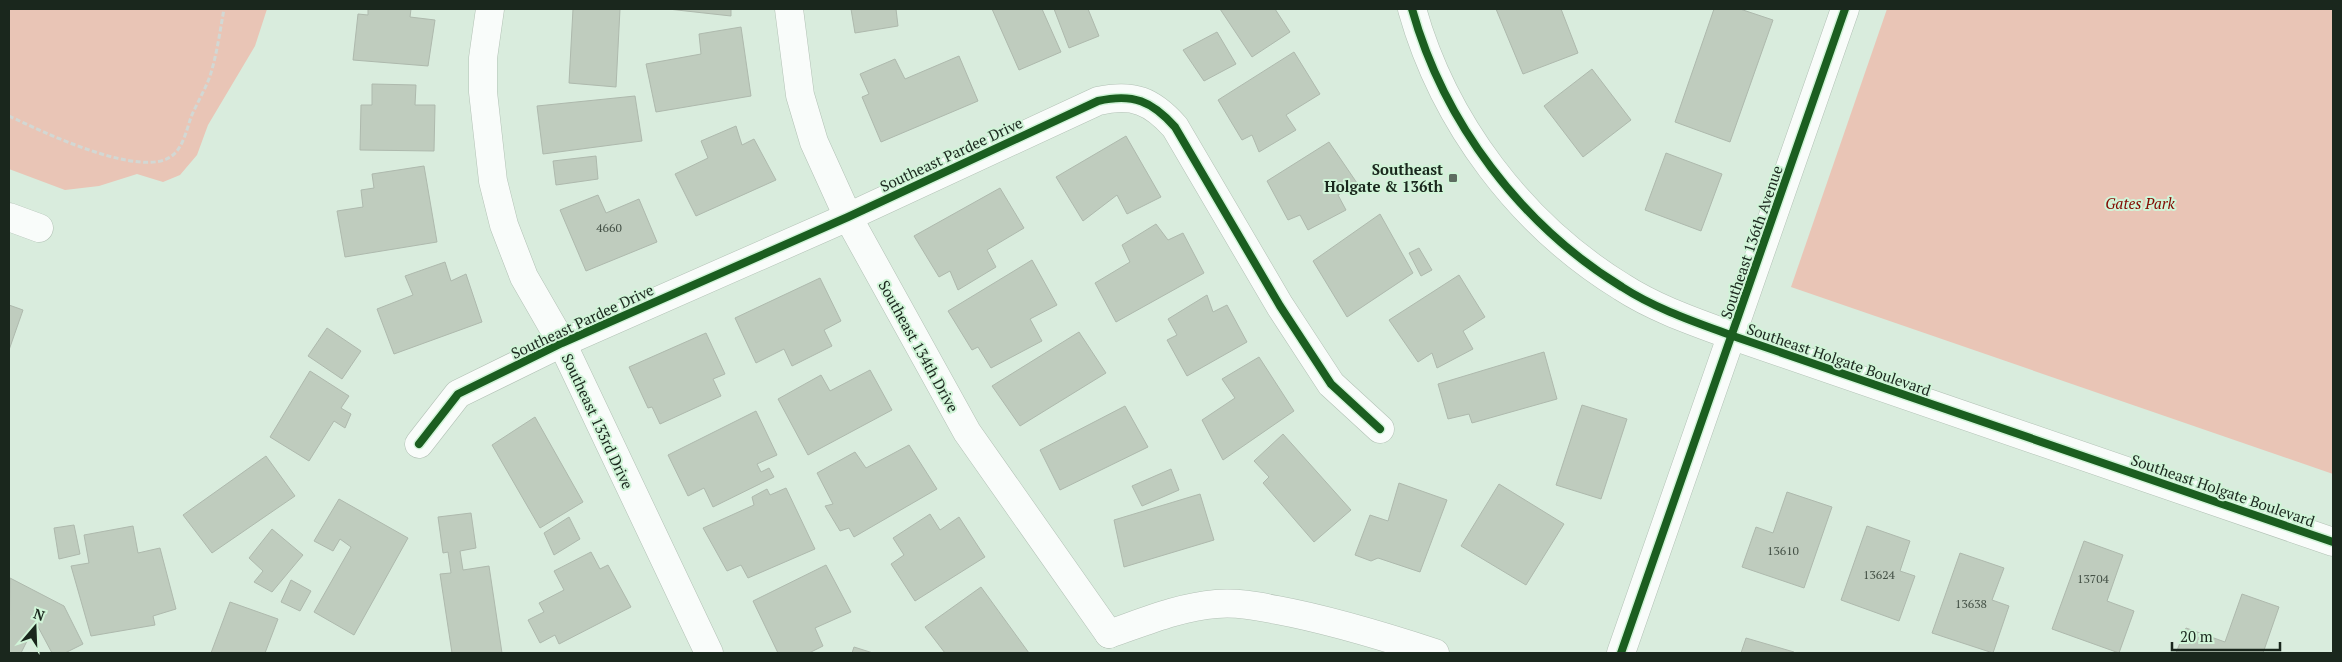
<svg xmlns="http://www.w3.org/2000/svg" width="2342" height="662" font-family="'PT Serif',serif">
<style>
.green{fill:#e9c5b6}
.building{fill:#bfccbe;stroke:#aeb9ad}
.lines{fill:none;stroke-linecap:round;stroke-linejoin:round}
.street-casing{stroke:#b2c1b5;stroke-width:29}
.secondary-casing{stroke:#b2c1b5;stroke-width:29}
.path{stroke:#d2d8d4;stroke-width:3;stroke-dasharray:5 2.5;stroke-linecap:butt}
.street{stroke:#f9fcfa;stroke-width:28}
.secondary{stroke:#f9fcfa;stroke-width:28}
.cycleway-casing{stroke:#d1f4d8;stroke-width:11}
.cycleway{stroke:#1b5e20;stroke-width:8}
.poi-dot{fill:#5d6c60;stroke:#d1f4d8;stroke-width:2}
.labels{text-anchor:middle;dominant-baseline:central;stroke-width:4;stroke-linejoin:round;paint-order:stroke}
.number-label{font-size:12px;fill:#435045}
.street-label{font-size:15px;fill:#1a271d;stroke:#d1f4d8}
.poi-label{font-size:15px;font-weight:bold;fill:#1a271d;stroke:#d1f4d8;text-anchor:end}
.park-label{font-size:15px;font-style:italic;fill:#820a00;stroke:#d1f4d8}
</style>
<rect width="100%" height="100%" fill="#d9ecdd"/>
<g class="green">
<path d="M9,9H267L255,46L208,125L197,155L180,175L163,182L137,174L99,186L65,190L9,169Z"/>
<path d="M1887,9H2333V474L1791,287Z"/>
</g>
<g class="building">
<path d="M368,9H411L410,17L435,20L428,66L353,60L358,14L368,15Z"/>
<path d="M573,9H620L616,87L569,83Z"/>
<path d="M668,9H731V16Z"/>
<path d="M851,9H896L898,26L855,33Z"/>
<path d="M992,9H1042L1061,52L1019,70Z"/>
<path d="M1054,9H1088L1099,36L1069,48Z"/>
<path d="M1220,9H1275L1290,32L1252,57Z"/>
<path d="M1496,9H1561L1578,53L1523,74Z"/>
<path d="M1714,9H1740L1773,20L1730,142L1675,122Z"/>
<path d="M741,27L751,96L656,112L646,64L701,54L699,34Z"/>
<path d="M1217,32L1236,64L1204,81L1183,50Z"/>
<path d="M1294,52L1320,94L1286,115L1296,130L1259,152L1252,135L1242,140L1218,100Z"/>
<path d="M959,56L978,101L881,142L862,97L869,94L860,74L895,59L905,79Z"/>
<path d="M1592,69L1631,120L1583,157L1544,106Z"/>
<path d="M372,84L416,85L415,105H435L434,151L360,150L361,105H372Z"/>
<path d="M635,96L642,141L543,154L537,106Z"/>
<path d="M736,126L742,145L754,139L776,180L696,216L675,174L708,158L701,141Z"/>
<path d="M1126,136L1161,197L1127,214L1117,195L1083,221L1056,177Z"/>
<path d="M1329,142L1357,183L1338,195L1346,210L1308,230L1300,215L1288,220L1267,181Z"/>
<path d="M1666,153L1722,174L1701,231L1645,210Z"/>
<path d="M596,156L598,179L556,185L553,161Z"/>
<path d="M424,166L437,242L345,257L337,211L363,207L361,190L374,188L372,174Z"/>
<path d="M1000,188L1024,228L987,250L996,267L958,290L950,271L939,277L914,236Z"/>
<path d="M598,195L606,213L639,199L657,242L586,271L560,210Z"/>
<path d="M1380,214L1413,273L1347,317L1313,261Z"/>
<path d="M1156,224L1168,240L1183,233L1204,273L1116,322L1095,283L1130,262L1122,245Z"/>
<path d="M1419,248L1432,270L1421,276L1409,253Z"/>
<path d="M1032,260L1057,305L1030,319L1042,341L991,368L978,347L972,350L948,311Z"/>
<path d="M445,262L451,281L466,274L482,322L394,354L377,309L413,295L405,276Z"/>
<path d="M1459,275L1485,317L1463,331L1473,349L1437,368L1432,353L1418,362L1389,320Z"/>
<path d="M820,278L841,321L824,330L832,346L792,366L784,349L756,363L735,318Z"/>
<path d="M1207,295L1213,312L1227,305L1247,342L1187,376L1167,340L1177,335L1168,319Z"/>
<path d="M9,305L23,310L9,350Z"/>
<path d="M327,328L361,351L342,379L308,356Z"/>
<path d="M1079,332L1106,373L1020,426L992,386Z"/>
<path d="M706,333L725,374L713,379L721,396L660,424L652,407L648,408L629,367Z"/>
<path d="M1544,352L1557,399L1472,423L1469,414L1448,419L1438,384Z"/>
<path d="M1259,357L1294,411L1223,460L1202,420L1235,398L1222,379Z"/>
<path d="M870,370L892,410L808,455L778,399L821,375L830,391Z"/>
<path d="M310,371L349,396L341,408L351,414L345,428L334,421L309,461L270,437Z"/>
<path d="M1582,405L1627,419L1601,499L1556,485Z"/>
<path d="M1125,406L1148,447L1060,490L1040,450Z"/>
<path d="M756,411L777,455L757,464L761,472L769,468L774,477L713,507L704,488L688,496L668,455Z"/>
<path d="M535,417L583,502L540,528L492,445Z"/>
<path d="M1283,434L1351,510L1314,542L1263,483L1269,477L1254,461Z"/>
<path d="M909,445L937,489L854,537L849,528L840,531L825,506L833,504L817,473L855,452L866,468Z"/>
<path d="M266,456L295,496L212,553L183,515Z"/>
<path d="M1171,469L1179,490L1142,506L1132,486Z"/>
<path d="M1399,483L1447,500L1420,572L1378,558L1371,561L1355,555L1370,515L1388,521Z"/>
<path d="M1499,484L1564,524L1526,585L1461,546Z"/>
<path d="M786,488L815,549L748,578L741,565L727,571L703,528L754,505L752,497L767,489L770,495Z"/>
<path d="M1787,492L1832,507L1804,588L1742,567L1756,527L1773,533Z"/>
<path d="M1200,494L1214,540L1124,567L1114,520Z"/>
<path d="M339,499L408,538L354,635L314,612L351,547L340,539L333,551L314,541Z"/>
<path d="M471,513L476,548L460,551L463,570L489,566L502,653H452L440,574L451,573L448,552L443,553L438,517Z"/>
<path d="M930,514L940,530L959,517L985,557L915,601L891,564L904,555L893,538Z"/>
<path d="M569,517L580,539L554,555L544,533Z"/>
<path d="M74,525L80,554L59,559L54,528Z"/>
<path d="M133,526L138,553L160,548L176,609L153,616L155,625L91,636L71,566L89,563L84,535Z"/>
<path d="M1867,526L1910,541L1900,571L1915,576L1899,621L1841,600Z"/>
<path d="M272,529L303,555L272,592L254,582L263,571L249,558Z"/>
<path d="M2084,541L2123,555L2107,601L2134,611L2119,653L2052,629Z"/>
<path d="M591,552L600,569L608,565L631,607L559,644L555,635L540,643L528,620L544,612L539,603L564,590L554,571Z"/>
<path d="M1960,553L2004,568L1992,600L2009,606L1993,653L1932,633Z"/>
<path d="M826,565L851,612L815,628L823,646L809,653H778L753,601Z"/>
<path d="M10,578L64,606L83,644L65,653H52L36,623L21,653H9Z"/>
<path d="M291,580L311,591L300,611L281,602Z"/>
<path d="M981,587L1029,653H945L925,627Z"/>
<path d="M2242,594L2279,607L2263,653H2176L2186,628L2225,642Z"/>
<path d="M230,602L278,619L265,653H211Z"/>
<path d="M1746,638L1794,652L1793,653H1741Z"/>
<path d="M854,647L873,653H852Z"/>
</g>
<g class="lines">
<defs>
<g id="street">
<path d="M490,9L483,58V92L493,181L504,225L524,277L562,343L709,653"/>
<path d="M789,9L800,95L814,142L848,217L967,432L1109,634"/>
<path d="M9,217L39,228"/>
<path d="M1733,336L2333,542"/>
<path d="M419,444L458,394L562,343L848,217L1098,101C1133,93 1152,101 1175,127L1280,306L1331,384L1380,429"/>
<path d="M1109,634C1144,622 1179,607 1216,604C1236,602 1257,606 1277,610C1331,620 1383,636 1435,653"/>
</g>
<g id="secondary">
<path d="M1412,9C1444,123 1521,225 1622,287C1656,309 1695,322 1733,336"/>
<path d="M1621,653L1845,9"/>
</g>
</defs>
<use href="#street" class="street-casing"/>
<use href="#secondary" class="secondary-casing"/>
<path class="path" d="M9,116C41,131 143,181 173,155C183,147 187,129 191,117C197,103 205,90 210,76C217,54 220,31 224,9"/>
<use href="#street" class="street"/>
<use href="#secondary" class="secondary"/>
<defs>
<g id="cycleway">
<path d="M1412,9C1444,123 1521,225 1622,287C1656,309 1695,322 1733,336L2333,542"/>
<path d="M419,444L458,394L562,343L848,217L1098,101C1133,93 1152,101 1175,127L1280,306L1331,384L1380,429"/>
<path d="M1621,653L1845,9"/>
</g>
</defs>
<use href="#cycleway" class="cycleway-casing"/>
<use href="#cycleway" class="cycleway"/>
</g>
<rect class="poi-dot" x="1448" y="173" width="10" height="10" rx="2.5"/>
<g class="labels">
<g class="number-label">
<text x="609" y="227">4660</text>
<text x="1783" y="550">13610</text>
<text x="1879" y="574">13624</text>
<text x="2093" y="578">13704</text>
<text x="1971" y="603">13638</text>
</g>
<g class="street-label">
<text transform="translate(951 154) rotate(-25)">Southeast Pardee Drive</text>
<text transform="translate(1751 242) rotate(-71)">Southeast 136th Avenue</text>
<text transform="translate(582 321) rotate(-25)">Southeast Pardee Drive</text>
<text transform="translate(919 346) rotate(61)">Southeast 134th Drive</text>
<text transform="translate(1839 359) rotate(19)">Southeast Holgate Boulevard</text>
<text transform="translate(598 421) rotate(65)">Southeast 133rd Drive</text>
<text transform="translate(2223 490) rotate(19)">Southeast Holgate Boulevard</text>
</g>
<g class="poi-label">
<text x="1443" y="169">Southeast<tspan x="1443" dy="17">Holgate &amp; 136th</tspan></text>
</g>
<g class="park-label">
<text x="2140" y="203">Gates Park</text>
</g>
</g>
<rect width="2342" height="662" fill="none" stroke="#1a271d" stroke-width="20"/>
<g transform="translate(35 627) rotate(19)" stroke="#d1f4d8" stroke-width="4" paint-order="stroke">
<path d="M0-4L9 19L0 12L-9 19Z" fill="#1a271d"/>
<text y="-8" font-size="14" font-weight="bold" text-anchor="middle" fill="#1a271d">N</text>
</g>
<path d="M2172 642v8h108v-8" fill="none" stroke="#1a271d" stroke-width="2.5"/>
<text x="2180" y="642" font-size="15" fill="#1a271d" stroke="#d1f4d8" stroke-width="4" paint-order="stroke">20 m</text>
</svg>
